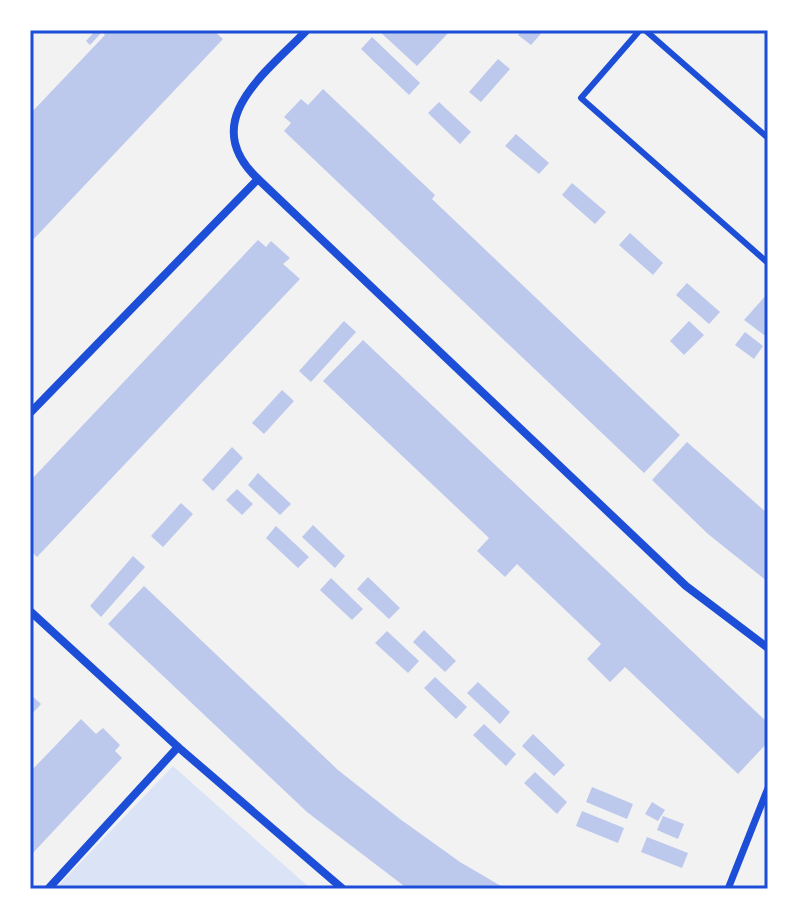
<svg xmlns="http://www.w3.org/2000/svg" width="798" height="919" font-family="'Crimson Pro',serif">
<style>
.green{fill:#dbe4f7}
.building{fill:#bdc9ec}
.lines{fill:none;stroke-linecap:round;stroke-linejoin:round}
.service{stroke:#1d4ed8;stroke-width:6}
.pedestrian{stroke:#1d4ed8;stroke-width:7}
.minor{stroke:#1d4ed8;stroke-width:8}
.neatline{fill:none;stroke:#1d4ed8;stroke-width:3}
</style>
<rect width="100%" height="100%" fill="#f2f2f2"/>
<path class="green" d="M173,766L311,889H55Z"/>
<g class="building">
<path d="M96,30H213L223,39L30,243V114L105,35L102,32L90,45L86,41Z"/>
<path d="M378,30H451L417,66Z"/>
<path d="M522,30H544L531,45L518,35Z"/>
<path d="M372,37L420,83L409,95L361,49Z"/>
<path d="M498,59L510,69L481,102L469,92Z"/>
<path d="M323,89L435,195L432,199L680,435L644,473L284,131L291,123L284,117L301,99L308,105Z"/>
<path d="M439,102L471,132L460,144L428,113Z"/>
<path d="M516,134L549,163L539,174L505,146Z"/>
<path d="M572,183L606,212L595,224L562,195Z"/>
<path d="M630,233L663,263L653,275L619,245Z"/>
<path d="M258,240L266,247L271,241L290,258L283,264L300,279L37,557L30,550V481Z"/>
<path d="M687,283L720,312L709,324L676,295Z"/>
<path d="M768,293V338L744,320Z"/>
<path d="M344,321L356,332L311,382L299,371Z"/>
<path d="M689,321L704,335L684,355L670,341Z"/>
<path d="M745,332L763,346L754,359L735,345Z"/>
<path d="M363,340L768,723V742L738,774L625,667L610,682L587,659L601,644L517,564L505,577L477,551L489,538L323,381Z"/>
<path d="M282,390L294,401L264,434L252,423Z"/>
<path d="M687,442L768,514V582L708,534L652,480Z"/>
<path d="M232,447L243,458L213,491L202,480Z"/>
<path d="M258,473L291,504L280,515L248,485Z"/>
<path d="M237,489L253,504L242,515L226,500Z"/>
<path d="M181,503L193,514L163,547L151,536Z"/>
<path d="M313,525L345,556L335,568L302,537Z"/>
<path d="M276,526L309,557L298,568L266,538Z"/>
<path d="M133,556L145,567L101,617L90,606Z"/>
<path d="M368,577L400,608L389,619L357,589Z"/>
<path d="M331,578L363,609L352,620L320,590Z"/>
<path d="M144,586L338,770L400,819L460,862L506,889H408L307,812L108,624Z"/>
<path d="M424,630L456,661L445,672L413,642Z"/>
<path d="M387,631L419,661L408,673L375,643Z"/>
<path d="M435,677L467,707L456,719L424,688Z"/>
<path d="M478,682L510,712L500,724L467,693Z"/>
<path d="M30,694L41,704L30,716Z"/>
<path d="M81,719L96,734L103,728L120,745L115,751L122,758L30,856V772Z"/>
<path d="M484,724L516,754L506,766L473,735Z"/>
<path d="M533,734L565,765L554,776L522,746Z"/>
<path d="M535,772L567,802L557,814L524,783Z"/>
<path d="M592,787L633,804L627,819L586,802Z"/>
<path d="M652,802L665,810L658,821L645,814Z"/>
<path d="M582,811L624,828L618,843L576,826Z"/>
<path d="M663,816L684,824L678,839L657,830Z"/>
<path d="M647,837L688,853L682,868L641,852Z"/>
</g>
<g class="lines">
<g class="service">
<path d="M640,30L581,98L768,263"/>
<path d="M645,30L768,138"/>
</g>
<path class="pedestrian" d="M728,889L768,788"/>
<g class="minor">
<path d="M258,179L686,586L768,648"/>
<path d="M30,413L258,179C197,121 265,74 307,30"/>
<path d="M30,611L178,747"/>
<path d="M48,889L178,747L343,889"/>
</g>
</g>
<rect width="798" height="919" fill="none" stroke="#ffffff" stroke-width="64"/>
<rect x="32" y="32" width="734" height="855" class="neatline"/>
</svg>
